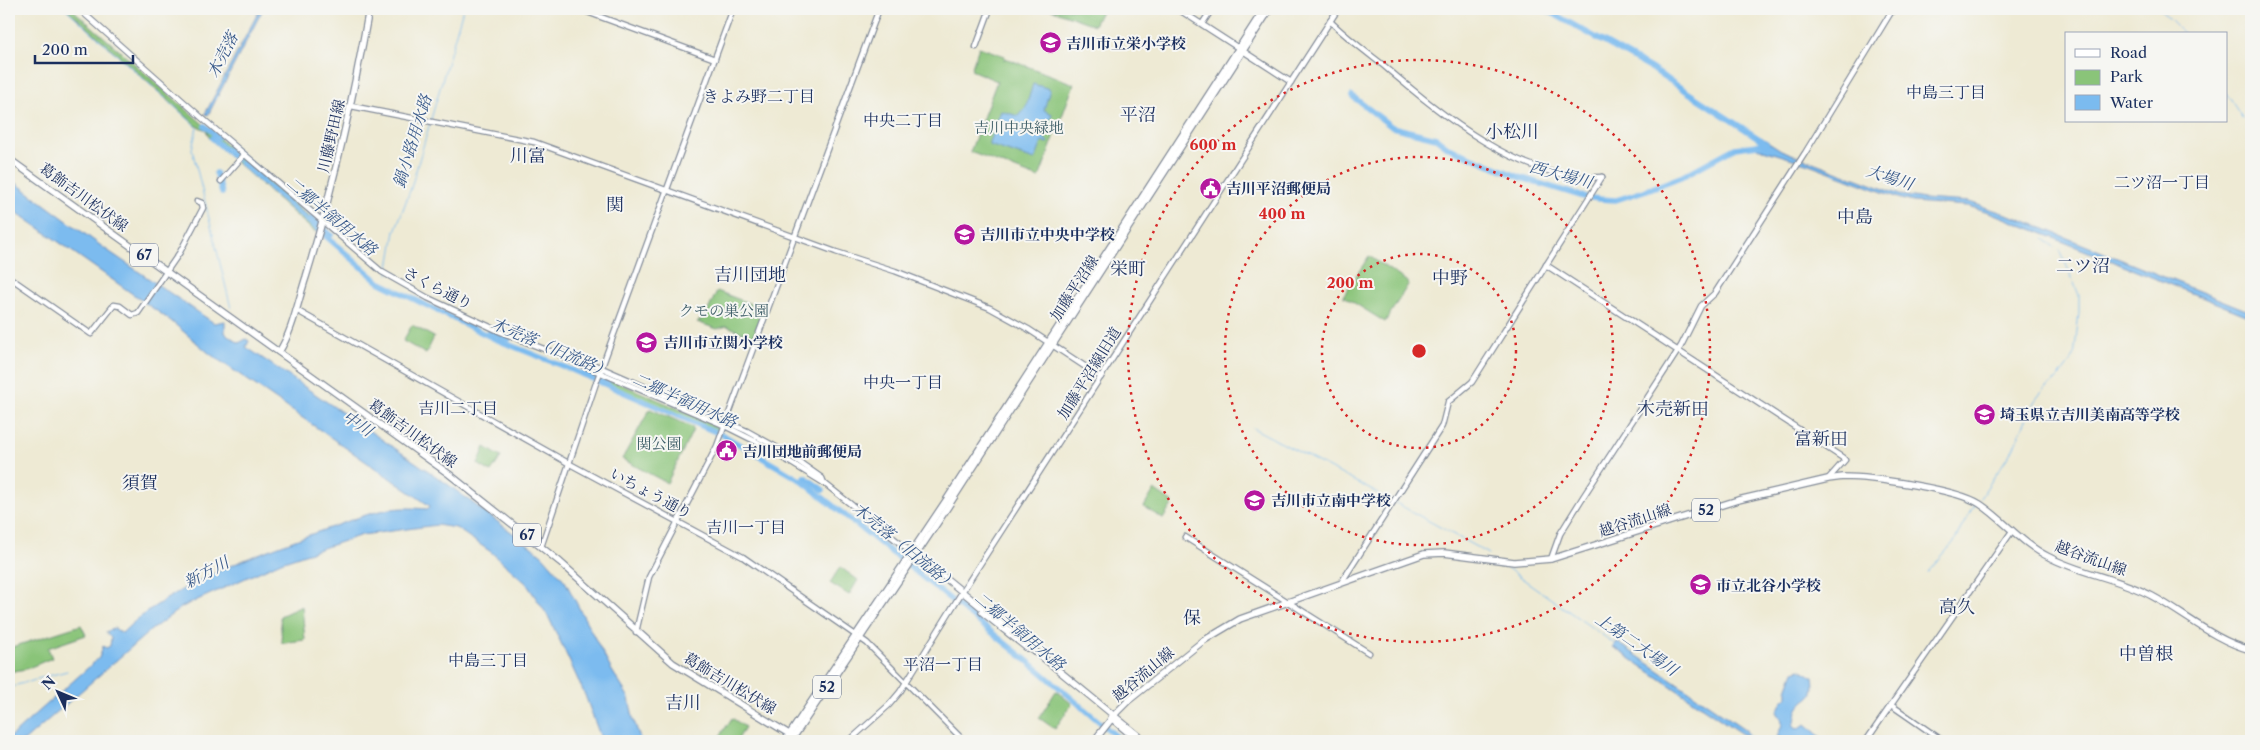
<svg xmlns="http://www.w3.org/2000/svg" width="2260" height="750" font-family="'Libre Caslon Text','Noto Serif JP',serif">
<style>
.green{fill:#8ac479;stroke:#527a6c}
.water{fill:#7bbbef;stroke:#4b75a6}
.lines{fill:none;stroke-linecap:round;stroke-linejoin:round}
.stream{stroke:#7bbbef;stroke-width:1}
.river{stroke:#7bbbef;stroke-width:5.5}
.minor-casing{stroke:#848c99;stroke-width:7}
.major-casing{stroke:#848c99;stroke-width:8}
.minor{stroke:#fff;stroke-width:4.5}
.major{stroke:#fff;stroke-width:5.5}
.ring{fill:none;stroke:#d62828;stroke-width:2.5;stroke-dasharray:2.5 5}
.labels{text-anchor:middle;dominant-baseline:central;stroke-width:4;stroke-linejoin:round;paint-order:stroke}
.shield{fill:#f6f6f2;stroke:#5d6b8a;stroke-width:1}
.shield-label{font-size:14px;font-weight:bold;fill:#1b2f5e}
.poi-label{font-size:15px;font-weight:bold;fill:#1b2f5e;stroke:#f6f6f2;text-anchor:start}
.park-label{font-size:15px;fill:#3c5c66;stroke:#f6f6f2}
.street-label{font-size:15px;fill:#1b2f5e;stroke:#f6f6f2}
.water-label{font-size:16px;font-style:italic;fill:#38598a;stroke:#f6f6f2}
.neighbourhood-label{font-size:16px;fill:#1b2f5e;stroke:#f6f6f2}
.quarter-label{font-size:18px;fill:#1b2f5e;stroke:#f6f6f2}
.centre{fill:#d62828;stroke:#f6f6f2;stroke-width:2.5}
.ring-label{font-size:15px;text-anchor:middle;font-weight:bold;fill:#d62828;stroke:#f6f6f2;stroke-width:4;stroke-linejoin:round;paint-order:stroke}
</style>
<rect width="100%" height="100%" fill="#f6f6f2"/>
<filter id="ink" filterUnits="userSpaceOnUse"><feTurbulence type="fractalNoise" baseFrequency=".02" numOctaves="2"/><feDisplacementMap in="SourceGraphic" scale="10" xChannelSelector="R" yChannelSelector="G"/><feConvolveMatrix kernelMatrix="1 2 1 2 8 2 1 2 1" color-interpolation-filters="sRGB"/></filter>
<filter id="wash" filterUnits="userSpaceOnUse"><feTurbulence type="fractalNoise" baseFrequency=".0096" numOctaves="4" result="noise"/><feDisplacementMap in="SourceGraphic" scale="20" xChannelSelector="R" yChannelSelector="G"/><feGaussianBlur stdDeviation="1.12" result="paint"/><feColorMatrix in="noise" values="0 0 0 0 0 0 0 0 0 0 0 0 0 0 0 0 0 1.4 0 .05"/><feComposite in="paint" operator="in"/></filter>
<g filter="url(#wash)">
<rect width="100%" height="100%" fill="#eeead4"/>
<g class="green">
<path d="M67,9H72L318,225L315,232L210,139L206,130L197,126Z"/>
<path d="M1050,9H1102L1094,25Z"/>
<path d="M979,47L1005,56L1004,60L1005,58L1074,84L1039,178L970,152L997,81L971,70Z"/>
<path d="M1369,256L1409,283L1385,322L1343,296Z"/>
<path d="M717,291L764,309L753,337L727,326L717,329L697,322L705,317Z"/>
<path d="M412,325L434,337L426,354L403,341Z"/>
<path d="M603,376L721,427L718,435L600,384Z"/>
<path d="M650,409L692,427L693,430L667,483L622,459Z"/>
<path d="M485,447L501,457L491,472L478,464Z"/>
<path d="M1154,490L1173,503L1163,519L1144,507Z"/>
<path d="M840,567L858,580L849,595L830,583Z"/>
<path d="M302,606L305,640L282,643L280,616Z"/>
<path d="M81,625L86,635L48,648L52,658L26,669L9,672V648Z"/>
<path d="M1056,691L1071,703V705L1055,729L1039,718Z"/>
<path d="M732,718L745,727L737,741H726L720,736Z"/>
</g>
<g class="water">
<path d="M260,9H263L208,115L205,114Z"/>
<path d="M1033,84L1050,89L1044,110L1052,114L1044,138L1049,143L1042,142L1035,160L989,145V142L1001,111L1018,116L1026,107Z"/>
<path d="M1761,137L1781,150L1900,195L1924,199L1969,202L2015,217L2251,312V317L1989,212L1967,206L1913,202L1901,199L1809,164L1757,148Z"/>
<path d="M9,178L104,248L214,323L225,321V333L239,343L246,339L249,341L246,347L446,483L542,555L565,581L611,669L629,698L633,718L641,741H602L585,695L562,645L548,616L526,583L491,552L456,528L437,525L362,535L281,562L182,607L151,630L24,741H9V738L99,658L103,646L106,648L110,646L111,638L106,632L114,628L122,633C169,585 268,549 332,527C349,521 368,513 386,510C400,507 413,508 428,509L430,506L210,354L171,321L9,207Z"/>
<path d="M1617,642L1746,730L1748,735L1742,734L1619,651L1613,647Z"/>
<path d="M1800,669L1813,677C1817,701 1807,694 1798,709C1795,714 1797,720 1793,724L1797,729L1806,724L1825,741H1785L1777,736C1783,724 1784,722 1777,712L1782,701L1787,697V690L1794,671Z"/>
</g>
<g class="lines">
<g class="stream">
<path d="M66,9L197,127L192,149L231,308"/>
<path d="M2160,9L2185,34"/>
<path d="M2226,93L2243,119"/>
<path d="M2044,239L2054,247"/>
<path d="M388,274L395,231L411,188L463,9"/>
<path d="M1253,428L1392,501"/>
<path d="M1980,498L2013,449L2034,402L2040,394L2057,379L2074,357L2079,313V295L2060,250"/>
<path d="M1396,503L1489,554"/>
<path d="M1503,565L1615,644"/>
<path d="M1928,572L1953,543L1974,505"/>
<path d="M37,679L67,671"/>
<path d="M29,682L35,680"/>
<path d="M17,685L27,682"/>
<path d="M9,688L15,686"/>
<path d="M1746,733L1758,741"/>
</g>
<g class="river">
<path d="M1545,9L1652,69L1766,143"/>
<path d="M1352,96L1392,127L1436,138L1449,148L1522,178L1584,197L1600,199L1616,200L1647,190L1683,176L1735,148L1765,144"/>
<path d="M205,126L218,137"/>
<path d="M212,138L236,159"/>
<path d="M230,147L265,177"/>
<path d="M241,163L379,282L495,339L572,370L725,436L802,481L1035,667L1122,741"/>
<path d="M216,173L222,193"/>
<path d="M312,218L331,235"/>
<path d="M490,331L509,339"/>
<path d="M586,372L608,381"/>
<path d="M805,477L823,490"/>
<path d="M897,549L923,570"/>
</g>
</g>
</g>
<g filter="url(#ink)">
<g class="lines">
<defs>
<g id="minor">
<path d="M79,9L202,118L382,272L428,298L501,332L549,351L574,356L747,431L785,452L822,478L824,483"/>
<path d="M579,9L715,59"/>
<path d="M1178,9L1291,82"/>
<path d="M1330,21C1346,37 1365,51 1383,65C1439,113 1524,184 1602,177"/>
<path d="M1202,24L1212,9"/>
<path d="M976,47L990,9"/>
<path d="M351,106L534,142L836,252L895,271L990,308L1028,329L1101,377"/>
<path d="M221,181L244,155"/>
<path d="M1546,265L1843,458L1845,460L1828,479"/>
<path d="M9,277L91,334L114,305L120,306L132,315L138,313L180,252L203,208L202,203L197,201"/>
<path d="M296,310L570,464L743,557L867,643L964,741"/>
<path d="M561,356L721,424L757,442L824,483L911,552"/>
<path d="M1185,537L1369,653"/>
<path d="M541,547L596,383L733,9"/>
<path d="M1551,559L1560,534L1583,497L1681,346L1701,306L1715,293L1805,153L1893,9"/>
<path d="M1341,583L1442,426L1448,402L1472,382L1602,177"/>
<path d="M636,632L649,577L717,446L879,9"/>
<path d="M1891,705L1943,741"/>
<path d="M849,741L889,705L900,692L962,592L1338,9"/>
<path d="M1866,741L2012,531"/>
</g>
<g id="major">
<path d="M9,159L449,474L560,562L673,663L794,737"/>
<path d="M279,352C293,330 298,301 306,277C333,189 353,99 369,9"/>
<path d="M915,555L921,558L1145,741"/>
<path d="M982,612L1027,648"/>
<path d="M1111,718L1138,741"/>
<path d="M785,741L947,499L1264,9"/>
<path d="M791,741L940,519L1270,9"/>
<path d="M1094,741L1117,712L1128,701L1203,641L1240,619L1424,554L1444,553L1514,562L1551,559L1738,500L1828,479L1843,477C1871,477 1957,489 1980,504C2004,520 2022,544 2049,557C2081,574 2119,578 2152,596C2184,613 2215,641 2251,650"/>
</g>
</defs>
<use href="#minor" class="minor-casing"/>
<use href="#major" class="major-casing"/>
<use href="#minor" class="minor"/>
<use href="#major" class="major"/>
</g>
</g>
<g class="ring">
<circle cx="1419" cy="351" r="97"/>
<circle cx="1419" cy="351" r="194"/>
<circle cx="1419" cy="351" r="291"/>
</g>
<defs>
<symbol id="school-disc" viewBox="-11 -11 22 22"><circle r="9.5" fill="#b5179e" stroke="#f6f6f2"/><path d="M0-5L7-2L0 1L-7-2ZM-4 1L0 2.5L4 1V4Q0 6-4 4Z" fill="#fff"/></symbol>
<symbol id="civic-disc" viewBox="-11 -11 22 22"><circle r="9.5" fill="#b5179e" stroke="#f6f6f2"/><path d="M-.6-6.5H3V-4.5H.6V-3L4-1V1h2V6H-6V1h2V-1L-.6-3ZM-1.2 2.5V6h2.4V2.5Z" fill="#fff"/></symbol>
</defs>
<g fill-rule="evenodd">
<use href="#school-disc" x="1038" y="30" width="25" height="25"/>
<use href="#civic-disc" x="1198" y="176" width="25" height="25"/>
<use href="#school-disc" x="952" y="222" width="25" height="25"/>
<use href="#school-disc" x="634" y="330" width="25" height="25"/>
<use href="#school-disc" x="1972" y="402" width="25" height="25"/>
<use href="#civic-disc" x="714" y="438" width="25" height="25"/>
<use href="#school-disc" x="1242" y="488" width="25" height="25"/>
<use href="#school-disc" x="1688" y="572" width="25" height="25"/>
</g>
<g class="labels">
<g class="shield">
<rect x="130" y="243.5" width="28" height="23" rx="4"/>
<rect x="1692" y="498.5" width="28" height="23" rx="4"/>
<rect x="513" y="523.5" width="28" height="23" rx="4"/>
<rect x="813" y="675.5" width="28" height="23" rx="4"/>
</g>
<g class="shield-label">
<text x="144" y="255">67</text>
<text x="1706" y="510">52</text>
<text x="527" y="535">67</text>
<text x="827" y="687">52</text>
</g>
<g class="poi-label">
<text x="1066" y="43">吉川市立栄小学校</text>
<text x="1226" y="188">吉川平沼郵便局</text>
<text x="980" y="234">吉川市立中央中学校</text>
<text x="663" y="342">吉川市立関小学校</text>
<text x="2000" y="414">埼玉県立吉川美南高等学校</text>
<text x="742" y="451">吉川団地前郵便局</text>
<text x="1271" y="500">吉川市立南中学校</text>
<text x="1716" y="585">市立北谷小学校</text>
</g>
<g class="park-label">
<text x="1019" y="127">吉川中央緑地</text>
<text x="724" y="310">クモの巣公園</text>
<text x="659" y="443">関公園</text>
</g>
<g class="street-label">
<text transform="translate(331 136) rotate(-77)">川藤野田線</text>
<text transform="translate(84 197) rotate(36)">葛飾吉川松伏線</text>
<text transform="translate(438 288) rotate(27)">さくら通り</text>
<text transform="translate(1074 288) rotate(-57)">加藤平沼線</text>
<text transform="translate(1089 373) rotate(-58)">加藤平沼線旧道</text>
<text transform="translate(413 433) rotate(36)">葛飾吉川松伏線</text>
<text transform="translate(651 493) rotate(28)">いちょう通り</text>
<text transform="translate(1635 520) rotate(-18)">越谷流山線</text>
<text transform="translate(2091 558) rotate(20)">越谷流山線</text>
<text transform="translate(1143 674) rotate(-40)">越谷流山線</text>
<text transform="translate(730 683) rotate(31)">葛飾吉川松伏線</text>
</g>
<g class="water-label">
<text transform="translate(222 55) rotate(-63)">木売落</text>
<text transform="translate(412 141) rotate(-73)">鍋小路用水路</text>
<text transform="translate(1561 174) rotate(15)">西大場川</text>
<text transform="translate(1890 177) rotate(18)">大場川</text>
<text transform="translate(332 216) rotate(40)">二郷半領用水路</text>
<text transform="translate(551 347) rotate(23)">木売落（旧流路）</text>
<text transform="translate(685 400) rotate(24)">二郷半領用水路</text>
<text transform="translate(358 423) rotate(34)">中川</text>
<text transform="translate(905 546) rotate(39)">木売落（旧流路）</text>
<text transform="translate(206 572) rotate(-28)">新方川</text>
<text transform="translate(1020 631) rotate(40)">二郷半領用水路</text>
<text transform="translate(1637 644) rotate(35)">上第二大場川</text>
</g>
<g class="neighbourhood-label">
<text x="1946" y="92">中島三丁目</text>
<text x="759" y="96">きよみ野二丁目</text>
<text x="903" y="120">中央二丁目</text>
<text x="2162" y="182">二ツ沼一丁目</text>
<text x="903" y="382">中央一丁目</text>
<text x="458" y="408">吉川二丁目</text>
<text x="746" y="527">吉川一丁目</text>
<text x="488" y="660">中島三丁目</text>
<text x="943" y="664">平沼一丁目</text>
</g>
<g class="quarter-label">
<text x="1138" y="115">平沼</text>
<text x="1512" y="132">小松川</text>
<text x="528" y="156">川富</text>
<text x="615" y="205">関</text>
<text x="1855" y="217">中島</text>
<text x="2083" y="266">二ツ沼</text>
<text x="1128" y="269">栄町</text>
<text x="750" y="275">吉川団地</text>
<text x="1450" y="278">中野</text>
<text x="1673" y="409">木売新田</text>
<text x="1821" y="439">富新田</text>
<text x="140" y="483">須賀</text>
<text x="1957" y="607">高久</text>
<text x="1192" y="618">保</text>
<text x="2146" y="654">中曽根</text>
<text x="683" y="703">吉川</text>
</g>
</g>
<circle cx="1419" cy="351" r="8" class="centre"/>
<g class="ring-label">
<text x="1213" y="150">600 m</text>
<text x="1282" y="219">400 m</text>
<text x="1350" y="288">200 m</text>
</g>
<rect width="2260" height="750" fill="none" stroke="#f6f6f2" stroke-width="30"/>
<rect x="2065" y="32" width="162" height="90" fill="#f6f6f2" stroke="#9ea6b7"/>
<rect x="2075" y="49" width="25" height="8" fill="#ffffff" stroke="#9ea6b7"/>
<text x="2110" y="58" font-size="15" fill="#1b2f5e">Road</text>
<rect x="2075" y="70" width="25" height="15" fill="#8ac479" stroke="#9ea6b7"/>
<text x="2110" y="82" font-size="15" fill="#1b2f5e">Park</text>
<rect x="2075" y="95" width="25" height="15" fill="#7bbbef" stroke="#9ea6b7"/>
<text x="2110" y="108" font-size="15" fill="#1b2f5e">Water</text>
<g transform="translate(58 692) rotate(314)" stroke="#f6f6f2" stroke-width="4" paint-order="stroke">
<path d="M0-4L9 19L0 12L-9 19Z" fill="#1b2f5e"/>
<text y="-8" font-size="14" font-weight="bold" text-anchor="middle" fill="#1b2f5e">N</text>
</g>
<path d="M35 55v8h98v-8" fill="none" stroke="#1b2f5e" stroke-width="2.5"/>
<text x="42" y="55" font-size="15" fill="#1b2f5e" stroke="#f6f6f2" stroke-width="4" paint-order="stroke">200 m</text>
</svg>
